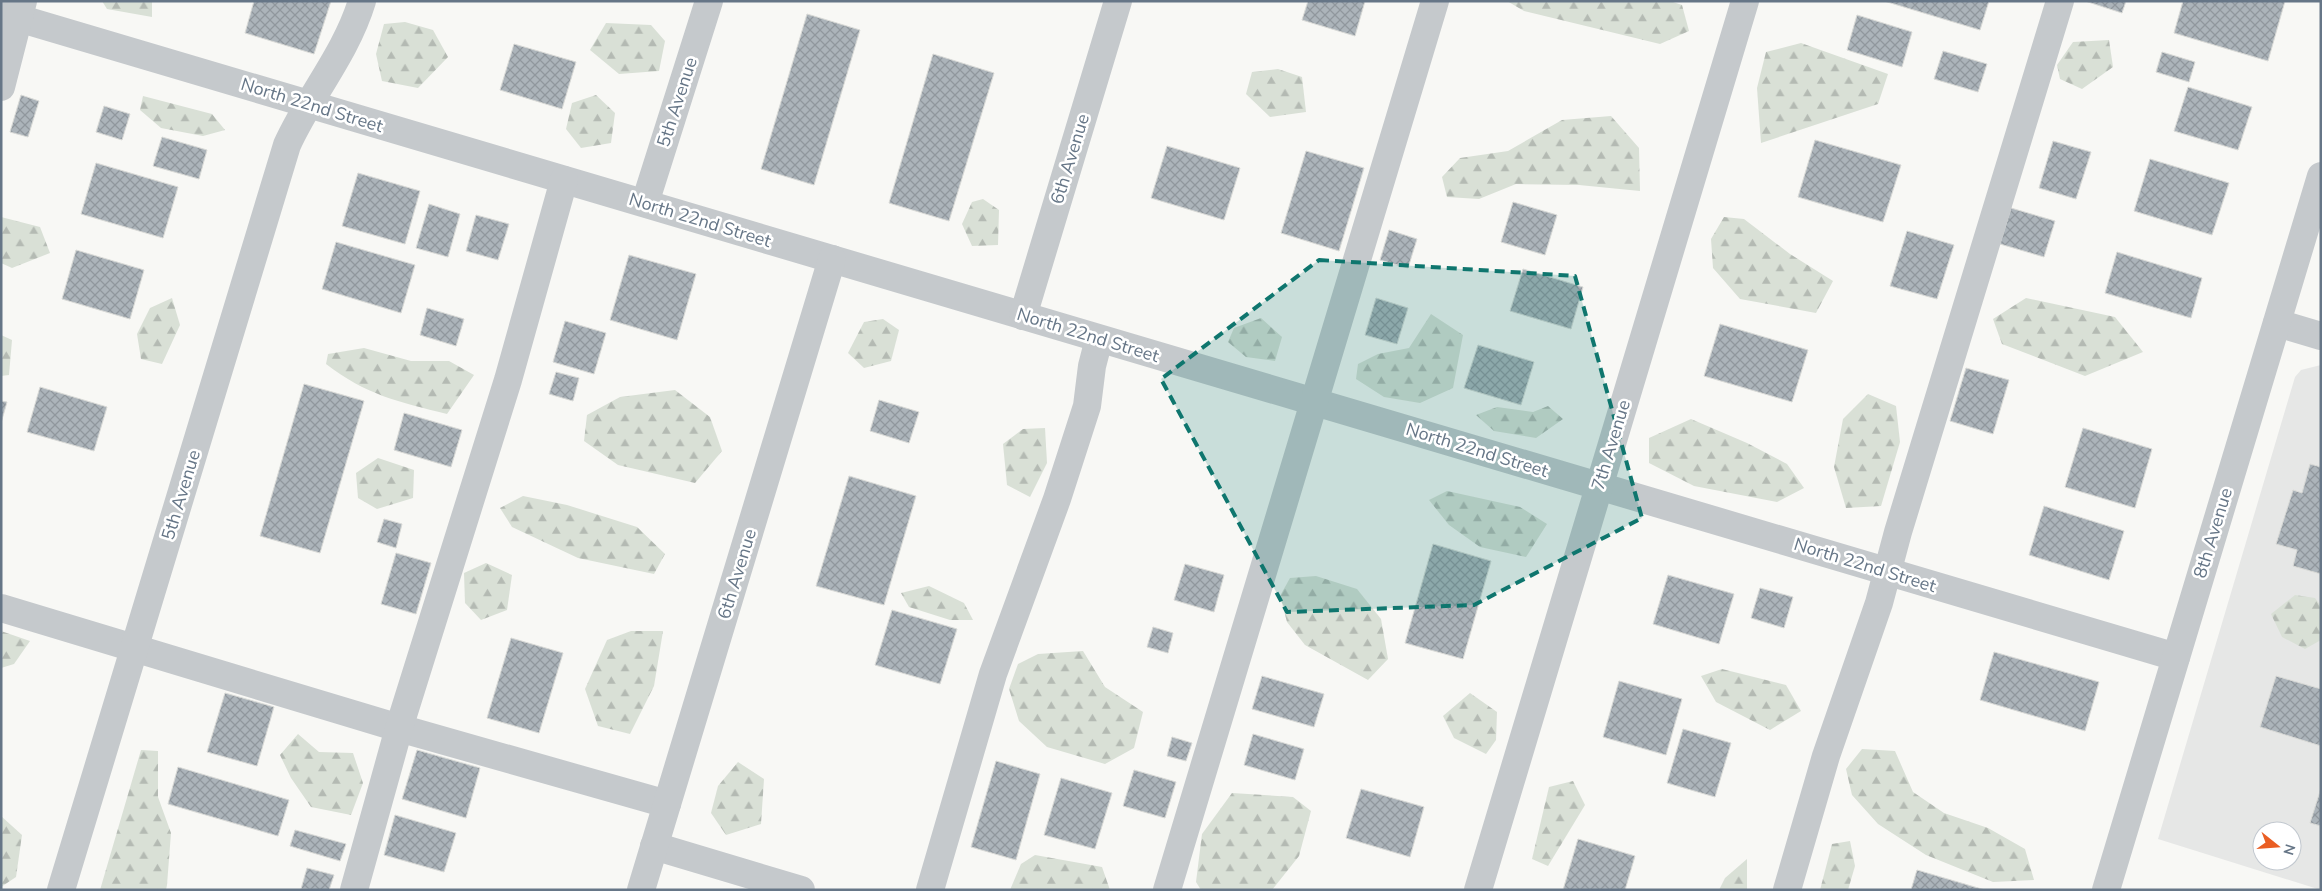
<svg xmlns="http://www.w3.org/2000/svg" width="2322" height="891" font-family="'Nunito Sans',sans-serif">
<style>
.built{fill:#e6e7e6;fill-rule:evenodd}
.forest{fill:url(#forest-firs)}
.building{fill:url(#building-cross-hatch);stroke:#d9dad7}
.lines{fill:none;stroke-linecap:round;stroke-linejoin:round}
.minor{stroke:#c5c9cc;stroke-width:28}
.marked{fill:#0f766e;fill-opacity:0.2;stroke:#0f766e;stroke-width:4;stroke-dasharray:10 6;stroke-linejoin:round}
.labels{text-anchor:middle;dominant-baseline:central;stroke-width:5;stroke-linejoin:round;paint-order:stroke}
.street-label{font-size:18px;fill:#667687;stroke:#fff}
</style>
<defs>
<pattern id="forest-firs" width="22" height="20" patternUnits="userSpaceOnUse" patternTransform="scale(1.25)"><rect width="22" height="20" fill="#d9e0d6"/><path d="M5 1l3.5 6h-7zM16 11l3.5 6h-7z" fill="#b4bab3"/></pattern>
<pattern id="building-cross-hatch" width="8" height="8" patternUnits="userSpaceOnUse" patternTransform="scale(1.25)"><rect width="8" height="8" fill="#acb4ba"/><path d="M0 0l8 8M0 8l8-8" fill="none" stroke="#90979d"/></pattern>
</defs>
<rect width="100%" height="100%" fill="#f8f8f5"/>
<path class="built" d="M2321,365V890L2158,839L2295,377L2301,370ZM2262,831H2292V861H2262Z"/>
<g class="forest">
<path d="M102,1H152V17L107,9Z"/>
<path d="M1507,1H1670L1682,5L1689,31L1660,44L1524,11Z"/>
<path d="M405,22L433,30L448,57L418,88L382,81L376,54L384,24Z"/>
<path d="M606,23L651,25L665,41L659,71L619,74L590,50Z"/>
<path d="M2109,40L2113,67L2082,89L2060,79L2057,65L2073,42Z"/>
<path d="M1801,43L1888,74L1878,104L1761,143L1757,88L1766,52Z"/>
<path d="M1278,69L1302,77L1306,112L1270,117L1246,94L1252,72Z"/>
<path d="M596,95L615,113L611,143L581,148L566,129L572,103Z"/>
<path d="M143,96L212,114L225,130L203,136L161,128L140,110Z"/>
<path d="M1611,116L1639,148L1640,191L1579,185L1516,184L1479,199L1447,197L1442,177L1460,158L1508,151L1562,120Z"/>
<path d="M983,199L999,210L998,245L972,246L962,224L972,202Z"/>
<path d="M1,217L40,227L50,253L12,268L1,263Z"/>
<path d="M1724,217L1744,219L1790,254L1833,281L1816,313L1740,299L1713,268L1711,239Z"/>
<path d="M172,298L180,325L162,364L141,359L137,334L150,308Z"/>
<path d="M2026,298L2115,317L2143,352L2085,376L2002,344L1993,319Z"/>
<path d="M1431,314L1463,335L1453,388L1420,403L1384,397L1356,379L1358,364L1378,354L1409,348Z"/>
<path d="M1261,318L1282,337L1275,361L1246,357L1228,342L1234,328Z"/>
<path d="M883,319L899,330L891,361L864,368L848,353L864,322Z"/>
<path d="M1,335L12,340L9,375L1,376Z"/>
<path d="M364,348L411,361H449L474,375L447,414C399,402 366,395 326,364L328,354Z"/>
<path d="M675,390L710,417L722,451L695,483L618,465L584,441L587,415L620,397Z"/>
<path d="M1868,394L1896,406L1900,442L1881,506L1846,508L1834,467L1843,419Z"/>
<path d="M1548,406L1563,419L1536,438L1494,431L1476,415L1497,407L1533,412Z"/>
<path d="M1691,419L1747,443L1787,464L1804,488L1777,502L1694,486L1649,463V438Z"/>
<path d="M1045,428L1047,463L1030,497L1007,485L1003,444L1023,429Z"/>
<path d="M378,458L414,470L413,498L377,509L358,498L356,473Z"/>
<path d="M1447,491L1520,507L1547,524L1526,557L1480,547L1449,525L1429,500Z"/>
<path d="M523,496L567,505L637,527L665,554L654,574L578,558L512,527L500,508Z"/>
<path d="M486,563L512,575L507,610L481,620L465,603L464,573Z"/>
<path d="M1316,576L1357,589L1381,619L1388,659L1368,680L1305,645L1287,622L1280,596L1290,578Z"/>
<path d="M929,586L964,603L973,620H950L909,607L901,593Z"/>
<path d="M2295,595L2315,598L2321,606V640L2305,649L2282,637L2271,614Z"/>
<path d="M1,631L30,641L14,664L1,668Z"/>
<path d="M631,631H663L654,686L630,734L598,726L585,689L607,640Z"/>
<path d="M1083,651L1105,687L1143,712L1134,748L1105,764L1047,747L1019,721L1009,689L1018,664L1038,654Z"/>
<path d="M1722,669L1786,685L1801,711L1770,730L1716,702L1701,676Z"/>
<path d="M1470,693L1497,712L1496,740L1486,754L1454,738L1443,716Z"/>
<path d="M298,734L319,752L353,753L363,783L351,815L311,807L291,778L280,755Z"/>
<path d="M1862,749L1895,751L1913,792L1944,813L1988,828L2025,849L2034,880L1993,882L1926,855L1878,824L1852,795L1846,769Z"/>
<path d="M141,750L158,751V797L171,833L167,885L166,890H100Z"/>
<path d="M738,762L764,779L761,824L726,835L711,813L718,786Z"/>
<path d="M1573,781L1585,805L1548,866L1532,859L1549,787Z"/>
<path d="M1232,793L1293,797L1311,811L1299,856L1272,890H1201L1196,882L1202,834Z"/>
<path d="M1,816L22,835L16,877L1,887Z"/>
<path d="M1850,841L1855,866L1848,890H1820L1832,844Z"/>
<path d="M1035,855L1102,867L1110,890H1010L1021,864Z"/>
<path d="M1747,859V890H1719L1725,878Z"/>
</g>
<g class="building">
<path d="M254,1H331L314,54L245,33Z"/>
<path d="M1308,1H1365L1355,36L1302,20Z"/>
<path d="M1884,1H1989L1980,30Z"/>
<path d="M2085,1H2126L2122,13Z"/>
<path d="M2183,1H2285L2268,61L2174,33Z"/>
<path d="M807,14L860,30L814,185L761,169Z"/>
<path d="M1857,15L1912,32L1902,67L1847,50Z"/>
<path d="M514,44L576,62L562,109L500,90Z"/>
<path d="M1943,51L1987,64L1978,92L1934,79Z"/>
<path d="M2162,52L2195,62L2189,82L2156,72Z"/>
<path d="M933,54L994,73L949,221L889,203Z"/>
<path d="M2188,87L2252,107L2238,150L2174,131Z"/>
<path d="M21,95L39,101L28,137L10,132Z"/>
<path d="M104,106L130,114L122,140L96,132Z"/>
<path d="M162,137L207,150L199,179L153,166Z"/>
<path d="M1815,140L1901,165L1883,222L1798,197Z"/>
<path d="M2053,141L2091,152L2076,199L2039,188Z"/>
<path d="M1167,146L1240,168L1224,220L1151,198Z"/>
<path d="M1306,151L1364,168L1339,251L1281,233Z"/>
<path d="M2150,159L2229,183L2212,235L2134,211Z"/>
<path d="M96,163L178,187L163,238L81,214Z"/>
<path d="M358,173L420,191L405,244L342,226Z"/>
<path d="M1513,202L1557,215L1545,255L1501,242Z"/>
<path d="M429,204L460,214L448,257L416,248Z"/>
<path d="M2011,208L2055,221L2044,257L2000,244Z"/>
<path d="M476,215L509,224L498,260L466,251Z"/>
<path d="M1389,230L1417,239L1408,268L1380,260Z"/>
<path d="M1907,231L1954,245L1937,299L1890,286Z"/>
<path d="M336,242L415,265L401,313L322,289Z"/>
<path d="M76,250L144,270L130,319L62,299Z"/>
<path d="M2117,252L2202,278L2191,318L2105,293Z"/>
<path d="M629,255L696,274L677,340L610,320Z"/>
<path d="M1523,269L1583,287L1571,329L1510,311Z"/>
<path d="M1376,298L1408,308L1397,344L1365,335Z"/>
<path d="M427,308L464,319L456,346L420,335Z"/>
<path d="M565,321L606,333L594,374L553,362Z"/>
<path d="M1720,324L1808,350L1792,402L1704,376Z"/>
<path d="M1478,345L1534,362L1521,405L1464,388Z"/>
<path d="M1966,368L2009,380L1993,434L1950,421Z"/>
<path d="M556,372L579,378L573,401L549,394Z"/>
<path d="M304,384L364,401L320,553L260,536Z"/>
<path d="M40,387L107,407L94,451L27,432Z"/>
<path d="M879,400L919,412L909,443L870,431Z"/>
<path d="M1,401L7,402L1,423Z"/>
<path d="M404,413L462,430L451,467L394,450Z"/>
<path d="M2083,428L2152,449L2135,508L2065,487Z"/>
<path d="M2310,464L2321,467V574L2293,566L2297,550L2276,544L2293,490L2302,493Z"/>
<path d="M849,476L916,496L884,605L816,586Z"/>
<path d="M2044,506L2124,531L2109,580L2029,555Z"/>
<path d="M384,519L402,524L396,548L377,542Z"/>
<path d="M1433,544L1491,561L1463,659L1405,643Z"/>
<path d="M396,553L431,563L416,614L381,604Z"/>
<path d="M1185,564L1224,575L1214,612L1174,600Z"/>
<path d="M1668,575L1734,594L1719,644L1653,624Z"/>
<path d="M1760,588L1793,597L1784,628L1751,618Z"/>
<path d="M892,610L957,629L940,684L875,665Z"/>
<path d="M1153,627L1173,633L1168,653L1147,647Z"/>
<path d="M511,638L563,653L539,733L487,718Z"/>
<path d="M1994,652L2099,682L2085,731L1980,700Z"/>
<path d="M1262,676L1324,694L1314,727L1252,709Z"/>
<path d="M2276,676L2321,689V746L2260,727Z"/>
<path d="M1619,681L1682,699L1666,755L1603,737Z"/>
<path d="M225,693L274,707L257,766L207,752Z"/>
<path d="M1683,729L1731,743L1715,797L1667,783Z"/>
<path d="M1253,734L1304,749L1295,780L1244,765Z"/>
<path d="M1172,737L1192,743L1186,761L1167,756Z"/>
<path d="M417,750L480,768L466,818L402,799Z"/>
<path d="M996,761L1040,774L1016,860L971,847Z"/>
<path d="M178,767L289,800L278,836L168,804Z"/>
<path d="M1134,770L1176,782L1165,818L1123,806Z"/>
<path d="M1061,778L1112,793L1095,849L1044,835Z"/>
<path d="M2321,788V826L2310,823Z"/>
<path d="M1361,789L1424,807L1410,857L1346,838Z"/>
<path d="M395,815L456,833L444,872L384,855Z"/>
<path d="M295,830L346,844L340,861L290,846Z"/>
<path d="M1578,839L1635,856L1625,890H1563Z"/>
<path d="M307,868L334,875L329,890L301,889Z"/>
<path d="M1917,870L1985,890H1911Z"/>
</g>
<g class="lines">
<g class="minor">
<path d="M1,13L2176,657"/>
<path d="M1,87L23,1"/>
<path d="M645,203L709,1"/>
<path d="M1023,316L1118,1"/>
<path d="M2277,323L2321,336"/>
<path d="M1,608L399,728L667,804"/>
<path d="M654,846L801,890"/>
<path d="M61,890L287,145C309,96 346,54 362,1"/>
<path d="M354,890L399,728L508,380L564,180"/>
<path d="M641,890L832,259"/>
<path d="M930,890L993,674L1057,499L1087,406L1092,366L1099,339"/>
<path d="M1167,890L1435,1"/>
<path d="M1478,890L1745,1"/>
<path d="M1787,890L1826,756L1879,603L1898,532L2060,1"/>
<path d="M2106,890L2321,176"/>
</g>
</g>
<path class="marked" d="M1319,260L1575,276L1642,518L1474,605L1287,612L1161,379Z"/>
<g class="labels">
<g class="street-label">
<text transform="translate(677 102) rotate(-72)">5th Avenue</text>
<text transform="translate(312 105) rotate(17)">North 22nd Street</text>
<text transform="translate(1070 159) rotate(-73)">6th Avenue</text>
<text transform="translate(700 220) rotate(17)">North 22nd Street</text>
<text transform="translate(1088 335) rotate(17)">North 22nd Street</text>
<text transform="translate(1611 445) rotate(-73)">7th Avenue</text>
<text transform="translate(1477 450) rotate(17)">North 22nd Street</text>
<text transform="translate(181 495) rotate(-73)">5th Avenue</text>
<text transform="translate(2213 533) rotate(-73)">8th Avenue</text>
<text transform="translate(1865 565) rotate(17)">North 22nd Street</text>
<text transform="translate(737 574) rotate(-73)">6th Avenue</text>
</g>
</g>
<rect width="2322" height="891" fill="none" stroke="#667687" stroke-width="5"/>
<g transform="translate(2277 846) rotate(107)"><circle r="24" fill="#ffffff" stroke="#c2c8cf"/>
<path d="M0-4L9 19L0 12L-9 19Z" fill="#ea5e23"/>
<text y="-8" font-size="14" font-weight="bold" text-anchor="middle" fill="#667687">N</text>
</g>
</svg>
